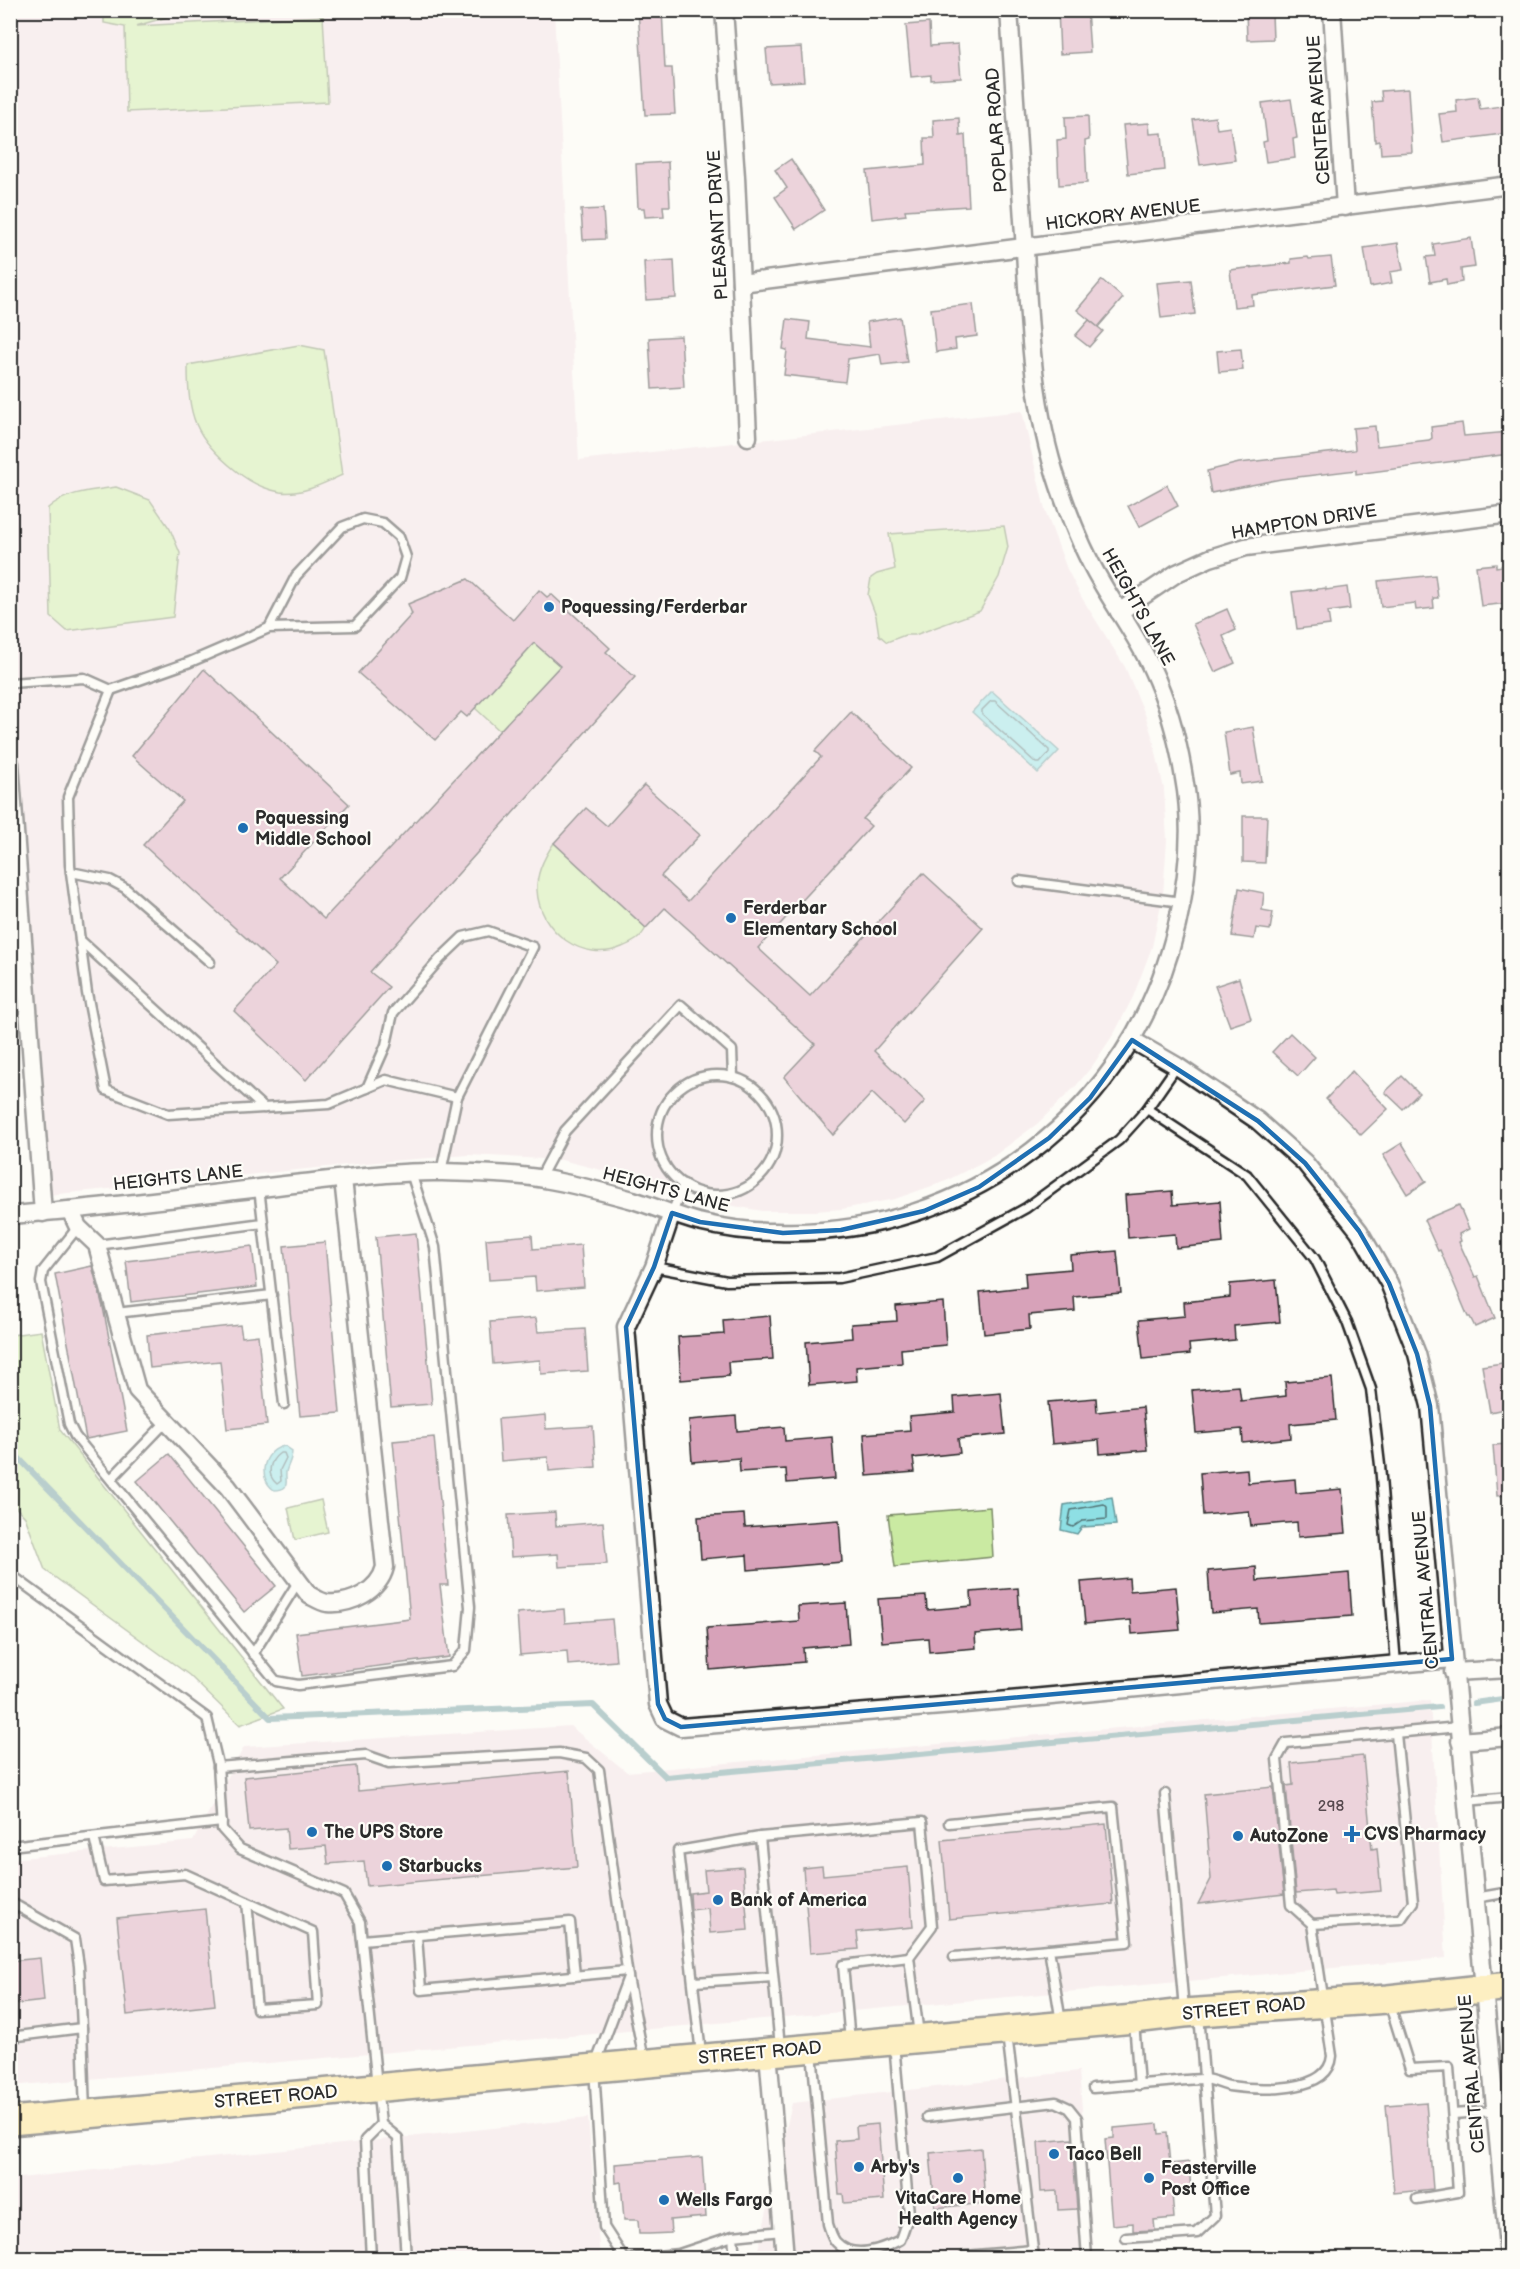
<svg xmlns="http://www.w3.org/2000/svg" width="1520" height="2269" font-family="'Balsamiq Sans',sans-serif">
<style>
.built{fill:#f2e1e4}
.green{fill:#caeaa2;stroke:#7a8a66;stroke-width:1.5}
.water{fill:#8edfe4;stroke:#66979a;stroke-width:1.5}
.lines{fill:none;stroke-linecap:round;stroke-linejoin:round}
.shore{stroke:#537375;stroke-width:1.5}
.stream{stroke:#66979a;stroke-width:6}
.building{fill:#d7a2b9;stroke:#2b2b2b;stroke-width:1.5}
.service-casing{stroke:#2b2b2b;stroke-width:13}
.minor-casing{stroke:#2b2b2b;stroke-width:21}
.primary-casing{stroke:#2b2b2b;stroke-width:32}
.service{stroke:#fdfcf7;stroke-width:8}
.minor{stroke:#fdfcf7;stroke-width:16}
.primary{stroke:#fce080;stroke-width:27}
.marked{fill:none;stroke:#1f6fb2;stroke-width:4.5;stroke-linejoin:round}
.poi-dot{fill:#1f6fb2;stroke:#fdfcf7;stroke-width:2}
.labels{text-anchor:middle;dominant-baseline:central;stroke-width:4.5;stroke-linejoin:round;paint-order:stroke}
.number-label{font-size:15px;fill:#56494e}
.street-label{font-size:18px;fill:#2b2b2b;stroke:#fdfcf7}
.poi-label{font-size:18px;font-weight:bold;fill:#2b2b2b;stroke:#fdfcf7;text-anchor:start}
</style>
<rect width="100%" height="100%" fill="#fdfcf7"/>
<filter id="ink" filterUnits="userSpaceOnUse"><feTurbulence type="fractalNoise" baseFrequency=".0167" numOctaves="2"/><feDisplacementMap in="SourceGraphic" scale="12" xChannelSelector="R" yChannelSelector="G"/><feConvolveMatrix kernelMatrix="1 2 1 2 8 2 1 2 1" color-interpolation-filters="sRGB"/></filter>
<g filter="url(#ink)">
<g class="built">
<path d="M10,11H554L579,460L1022,411L1045,510L1067,569L1082,598L1125,667L1145,714L1153,739L1164,789L1167,840L1163,895L1152,947L1133,997L1115,1032L1093,1065L1076,1086L1037,1124L994,1156L946,1181L895,1199L842,1209L815,1211H762L711,1202L649,1182L561,1160L469,1155L377,1162L49,1195L10,616Z"/>
<path d="M1430,1700L1446,1958L11,2086V1859L193,1841L244,1747L570,1726L627,1772Z"/>
<path d="M1079,2071L1094,2258H756L792,2103Z"/>
<path d="M588,2118L600,2257L650,2258H11L10,2179Z"/>
</g>
<g class="green">
<path d="M104,11H188L136,26L323,16L328,102L127,112L125,27L104,23Z"/>
<path d="M299,345L324,350L342,475C323,484 301,495 280,492C263,489 248,481 235,470C194,437 188,416 188,365Z"/>
<path d="M116,487L150,500L170,529L180,553L173,617L67,631L51,617L48,508C65,492 94,490 116,487Z"/>
<path d="M1004,526L1008,547L999,577L980,611L915,635H905L887,642L879,635L876,616L868,595L871,578L877,574L895,569L889,534Z"/>
<path d="M534,643L560,666L500,731L475,708Z"/>
<path d="M554,843L646,928C640,939 634,942 622,947C583,964 539,931 537,890C536,873 545,856 554,843Z"/>
<path d="M41,1331L60,1430L283,1709L240,1725L189,1675L45,1570L25,1517L10,1501L11,1335Z"/>
<path d="M321,1500L328,1532L295,1540L288,1508Z"/>
<path d="M990,1507L993,1557L895,1567L888,1515Z"/>
</g>
<g class="water">
<path d="M992,691L1059,751L1038,773L972,712Z"/>
<path d="M285,1446L292,1451C292,1460 288,1464 286,1472C285,1482 291,1490 274,1490C256,1477 264,1449 285,1446Z"/>
<path d="M1112,1497L1116,1525L1082,1527L1077,1534L1061,1530L1064,1505Z"/>
</g>
<g class="lines">
<g class="shore">
<path d="M991,701H995L1049,750V753L1040,763H1036L982,714V710Z"/>
<path d="M280,1453H284L286,1458L280,1470L281,1481L277,1484C266,1475 269,1461 280,1453Z"/>
<path d="M1104,1504L1107,1507V1519L1082,1521L1073,1527L1068,1525L1071,1510Z"/>
</g>
<g class="stream">
<path d="M10,1449L270,1718L593,1705L666,1777L1439,1707"/>
<path d="M1474,1703L1510,1698"/>
</g>
</g>
<g class="building">
<path d="M638,10H662L665,68H672L675,114L645,115Z"/>
<path d="M1058,10H1087L1090,52L1060,54Z"/>
<path d="M1246,10H1263V14H1272L1273,39L1247,40Z"/>
<path d="M929,23L930,46L958,44L961,78L931,80V75L911,77L906,25Z"/>
<path d="M801,47L804,81L769,83L766,49Z"/>
<path d="M1408,89L1412,152L1381,154L1380,141L1376,142V139H1375L1372,102L1382,101L1381,91Z"/>
<path d="M1478,97L1480,109L1509,105V133L1443,142L1439,114L1457,112L1456,100Z"/>
<path d="M1291,99L1297,138L1293,139L1295,158L1266,162L1263,142L1267,141L1262,103Z"/>
<path d="M1088,116L1089,140L1085,141L1087,183L1059,185L1057,140L1066,139L1065,117Z"/>
<path d="M1215,117L1217,129L1230,127L1235,160L1200,165L1193,120Z"/>
<path d="M959,118L960,136L965,135L969,206L905,210L906,215L872,219L867,171L925,165L924,138H934L933,120Z"/>
<path d="M1149,123L1150,134L1162,133L1165,170L1128,174L1123,125Z"/>
<path d="M791,159L824,210L796,229L775,197L787,188L775,170Z"/>
<path d="M668,162L670,206H663L664,216L645,217L644,208H638L636,164Z"/>
<path d="M603,209L605,239L583,240L581,210Z"/>
<path d="M1471,238L1475,267L1461,269L1462,282L1447,285L1446,279L1430,282L1426,257L1435,256L1433,244Z"/>
<path d="M1398,243L1403,270L1390,272L1392,283L1370,287L1364,248Z"/>
<path d="M1308,257L1309,259L1331,257L1335,285L1252,295L1253,305L1234,307L1230,270L1291,263V259Z"/>
<path d="M674,260L676,298L646,300L644,262Z"/>
<path d="M1102,280L1123,298L1098,327L1077,310Z"/>
<path d="M1191,280L1195,314L1161,318L1157,283Z"/>
<path d="M973,304L977,336L955,339L956,349L936,352L931,309Z"/>
<path d="M900,317L907,362L882,365L880,354L848,359L845,382L784,375L787,350L783,349L787,319L810,322L808,339L870,347L867,322Z"/>
<path d="M1089,320L1103,331L1089,347L1075,336Z"/>
<path d="M681,336L684,387L652,389L649,338Z"/>
<path d="M1241,349L1243,370L1219,372L1217,351Z"/>
<path d="M1462,423L1464,436L1509,432V454L1356,474V470L1281,479L1211,493L1207,471L1239,463L1354,450L1355,449L1353,428L1375,426L1377,446L1429,440L1432,438L1431,427Z"/>
<path d="M1167,485L1178,506L1139,527L1128,506Z"/>
<path d="M1496,564V567L1509,565V603L1481,606L1476,566Z"/>
<path d="M1435,575L1438,598H1433L1434,608L1416,610L1415,603L1381,607L1378,581Z"/>
<path d="M468,579L513,620L539,590L547,597L551,594L610,648L606,652L635,677L370,972L389,987L306,1080L234,1011L276,965L143,845L183,801L132,756L204,669L349,804L280,878L324,919L560,666L534,643L467,717L461,712L435,740L358,673L412,614L408,604Z"/>
<path d="M1347,587L1350,609L1328,612L1330,625L1297,629L1292,592L1326,588V590Z"/>
<path d="M1227,609L1236,630L1223,636L1235,663L1215,672L1193,624Z"/>
<path d="M851,712L911,768L863,819L871,826L758,948L810,996L923,873L983,928L874,1051L925,1101L904,1124L872,1093L833,1135L784,1077L815,1044L665,908L646,928L554,843L586,808L607,826L644,785L700,835L661,876L688,901L821,757L815,751Z"/>
<path d="M1253,727L1262,781L1241,784L1240,773L1230,775L1224,732Z"/>
<path d="M1243,816H1267L1265,863L1243,862Z"/>
<path d="M1239,888L1264,893L1262,910L1273,912L1270,930L1256,928L1254,939L1232,936Z"/>
<path d="M1239,978L1251,1019L1230,1026L1215,986Z"/>
<path d="M1290,1033L1315,1057L1298,1076L1272,1052Z"/>
<path d="M1352,1071L1388,1109L1361,1135L1326,1099Z"/>
<path d="M1402,1076L1419,1093L1403,1109L1385,1092Z"/>
<path d="M1402,1143L1426,1182L1407,1194L1383,1155Z"/>
<path d="M1172,1191L1173,1205L1220,1201L1223,1243L1176,1248L1175,1234L1128,1238L1125,1195Z"/>
<path d="M1459,1205L1469,1229L1459,1234L1461,1241L1459,1242L1475,1277L1478,1276L1495,1318L1475,1327L1470,1317H1468L1440,1250L1438,1251L1424,1220Z"/>
<path d="M416,1233L432,1404L391,1407L376,1237Z"/>
<path d="M532,1235L533,1249L581,1245L584,1287L536,1291L535,1277L489,1280L486,1239Z"/>
<path d="M325,1242L340,1413L300,1416L284,1246Z"/>
<path d="M252,1246L257,1287L131,1302L126,1261Z"/>
<path d="M1117,1251L1121,1293L1074,1297L1075,1311L1029,1315L1030,1329L984,1334L980,1292L1026,1287L1025,1273L1071,1269L1070,1255Z"/>
<path d="M92,1266L103,1307L127,1431L86,1439L55,1274Z"/>
<path d="M1276,1280L1280,1322L1234,1326L1235,1340L1189,1344L1190,1354L1143,1359L1139,1320L1185,1316L1184,1302L1230,1297V1284Z"/>
<path d="M943,1302L946,1345L901,1349L902,1363L856,1367L857,1381L809,1385L806,1342L852,1338L851,1324L897,1321L896,1306Z"/>
<path d="M770,1316L773,1359L728,1362L729,1376L681,1380L678,1337L724,1334L723,1320Z"/>
<path d="M536,1318L538,1332L585,1329L588,1371L541,1374L540,1360L493,1364L490,1322Z"/>
<path d="M240,1325L242,1337L258,1335L267,1425L227,1429L220,1361L150,1368L147,1335Z"/>
<path d="M1509,1362V1408L1490,1412L1482,1366Z"/>
<path d="M1332,1378L1336,1420L1290,1424L1291,1438L1243,1443L1242,1429L1196,1433L1192,1390L1239,1386L1241,1401L1286,1396L1285,1382Z"/>
<path d="M1001,1393L1005,1434L958,1439L960,1453L913,1458L915,1472L867,1476L864,1434L910,1430L909,1416L955,1412L954,1397Z"/>
<path d="M1096,1398L1097,1412L1143,1407L1147,1450L1100,1454L1099,1440L1052,1444L1048,1402Z"/>
<path d="M545,1415L546,1429L593,1426L596,1467L549,1471L548,1457L501,1461L498,1419Z"/>
<path d="M736,1416L737,1431L784,1427L785,1441L832,1437L835,1479L787,1483L786,1469L740,1472L739,1458L692,1462L689,1420Z"/>
<path d="M434,1437L448,1585H440L449,1657L302,1676L296,1633L410,1619L393,1441Z"/>
<path d="M1509,1444V1495L1497,1496L1493,1445Z"/>
<path d="M169,1454L276,1586L244,1612L137,1481Z"/>
<path d="M1247,1469L1248,1483L1295,1479L1296,1493L1342,1489L1346,1533L1298,1537L1297,1522L1251,1526L1249,1511L1203,1515L1200,1473Z"/>
<path d="M555,1512L556,1526L603,1522L607,1564L559,1567L558,1554L511,1557L508,1515Z"/>
<path d="M744,1514L745,1527L839,1520L842,1562L748,1570L747,1555L701,1559L698,1517Z"/>
<path d="M1256,1567L1257,1581L1349,1573L1352,1616L1259,1623L1258,1609L1211,1613L1208,1571Z"/>
<path d="M1129,1578L1130,1591L1176,1587L1180,1630L1132,1634L1131,1620L1085,1624L1081,1582Z"/>
<path d="M1018,1588L1021,1630L975,1634L976,1648L929,1652L928,1638L882,1642L878,1599L926,1596L927,1610L972,1606L971,1592Z"/>
<path d="M846,1603L849,1644L803,1648L804,1662L710,1670L707,1628L799,1621L798,1606Z"/>
<path d="M564,1609L565,1623L612,1619L616,1661L568,1665L567,1651L520,1655L517,1613Z"/>
<path d="M1363,1756L1372,1849L1377,1848L1381,1891L1334,1895L1333,1890L1296,1893L1286,1786L1293,1785L1291,1763Z"/>
<path d="M356,1766L358,1791L569,1771L577,1867L367,1886L364,1861L328,1864L326,1846L288,1849L286,1828L249,1831L244,1777Z"/>
<path d="M1273,1787L1284,1894L1198,1904L1211,1879L1204,1794Z"/>
<path d="M1106,1824L1113,1904L949,1919L942,1840Z"/>
<path d="M822,1866L823,1875L908,1867L913,1927L857,1932L859,1949L810,1953L803,1868Z"/>
<path d="M743,1867L748,1930L710,1933L708,1908L691,1910L690,1893L706,1891L704,1870Z"/>
<path d="M205,1909L215,2005L127,2015L117,1918Z"/>
<path d="M40,1958L44,2001L10,2005V1961Z"/>
<path d="M1426,2102L1433,2189L1394,2193L1386,2105Z"/>
<path d="M878,2124L884,2200L844,2203L843,2194H839L835,2141L857,2139L856,2126Z"/>
<path d="M1158,2124L1159,2134L1167,2133L1170,2164L1189,2162L1191,2192L1172,2193L1174,2218L1154,2220L1155,2230L1133,2231V2223L1112,2225L1105,2139L1114,2138V2128Z"/>
<path d="M1072,2139L1077,2209L1058,2210L1057,2191L1041,2192L1038,2142Z"/>
<path d="M981,2148L985,2203L935,2208L930,2153Z"/>
<path d="M702,2157L706,2217L670,2220L671,2233L649,2234H639L638,2220H624L621,2182L616,2183L615,2164Z"/>
</g>
<g class="lines">
<defs>
<g id="service">
<path d="M10,683L84,678L111,690L68,797L70,865L87,993L106,1090L168,1114L329,1104L386,1080L457,1097"/>
<path d="M111,690L190,662L269,628L355,626L400,578L406,557L399,537L383,523L363,519L342,527L296,576L269,628"/>
<path d="M71,872L110,880L125,888L210,962"/>
<path d="M1019,881L1182,902"/>
<path d="M80,940L264,1108"/>
<circle cx="717" cy="1135" r="60"/>
<path d="M367,1088L386,1045L393,1013L440,959L463,937L488,931L533,947L457,1097L441,1172"/>
<path d="M1147,1109L1247,1175L1315,1259L1347,1322L1371,1389L1380,1465L1396,1664"/>
<path d="M540,1178L565,1131L681,1005L732,1050L733,1077"/>
<path d="M259,1188L284,1404"/>
<path d="M672,1213L684,1184"/>
<path d="M78,1227L43,1271L41,1282L69,1424L75,1436L276,1681L298,1685L452,1666L466,1650L470,1607L435,1247L411,1173"/>
<path d="M97,1245L263,1223"/>
<path d="M654,1267L727,1281L839,1278L937,1257L1026,1208L1119,1140L1147,1109L1177,1066"/>
<path d="M116,1313L272,1295"/>
<path d="M111,1479L166,1422"/>
<path d="M10,1574L207,1718L218,1764L222,1829L240,1849L344,1894L360,1922L381,2124L398,2138L406,2258"/>
<path d="M253,1654L298,1582"/>
<path d="M218,1767L366,1755L389,1763L559,1753L586,1758L599,1770L628,1977L644,2060"/>
<path d="M1165,1794L1184,2009"/>
<path d="M1466,1801L1510,1797"/>
<path d="M949,1823L1113,1807L1127,1942L1049,1949L1061,2022"/>
<path d="M94,1837L104,1881L185,1874L313,1932L318,2005L257,2009L247,1902"/>
<path d="M760,1837L780,2047"/>
<path d="M10,1846L222,1822"/>
<path d="M1475,1898L1510,1892"/>
<path d="M10,1902L75,1939L79,1966L82,2028"/>
<path d="M1312,1924L1401,1919L1413,1902L1396,1734"/>
<path d="M417,1936L421,1990L627,1971"/>
<path d="M362,1940L570,1922L575,1976"/>
<path d="M954,1957L1049,1949"/>
<path d="M694,1982L773,1977"/>
<path d="M1389,2002L1410,2069L1449,2067L1458,2192L1417,2199"/>
<path d="M1134,2022L1139,2085"/>
<path d="M1007,2034L1034,2258"/>
<path d="M10,2037L82,2028L85,2112"/>
<path d="M850,2041L843,1965L909,1957L919,2035"/>
<path d="M812,2052L828,2224C830,2230 832,2238 836,2242C853,2261 882,2249 900,2240L909,2214L894,2043"/>
<path d="M701,2054L678,1851L760,1837L922,1822L932,1926L909,1957"/>
<path d="M1093,2088C1118,2086 1142,2084 1166,2082C1178,2081 1191,2079 1203,2079C1212,2079 1221,2084 1229,2086C1258,2090 1329,2094 1332,2056L1312,1924L1291,1905L1277,1759L1286,1743L1459,1727"/>
<path d="M1453,2114L1495,2111"/>
<path d="M927,2117L1056,2102L1069,2108L1077,2118L1087,2258"/>
<path d="M1126,2238L1197,2233L1215,2216L1199,2014"/>
<path d="M965,2256L1033,2250"/>
<path d="M371,2258L365,2140L381,2124"/>
<path d="M624,2258L604,2227L594,2068L628,1977"/>
<path d="M634,2258L679,2254L733,2236"/>
<path d="M735,2258L733,2236L782,2231"/>
</g>
<g id="minor">
<path d="M724,10L736,177L748,437"/>
<path d="M1332,10L1345,207"/>
<path d="M741,283L1510,185"/>
<path d="M1119,612L1177,573L1210,558L1246,547L1510,514"/>
<path d="M10,763L43,1213"/>
<path d="M1132,1040L1177,1066L1258,1121L1305,1163L1359,1231L1389,1283L1417,1354L1430,1406L1509,2258"/>
<path d="M70,1210L78,1227L97,1245L137,1390L228,1487L309,1595C315,1598 321,1602 327,1603C351,1605 379,1591 385,1567L343,1179"/>
<path d="M672,1213L654,1267L626,1327L658,1704L665,1719L681,1727L954,1705L1452,1659"/>
<path d="M10,1215C105,1208 200,1195 294,1184C343,1179 393,1171 442,1172C473,1173 514,1173 544,1179C574,1184 604,1192 633,1200C655,1207 676,1216 698,1222C723,1228 751,1232 777,1232C968,1238 1134,1111 1177,925C1188,878 1193,826 1184,778C1178,740 1168,703 1152,669C1138,638 1117,610 1100,580C1083,551 1070,518 1059,486C1033,410 1029,329 1025,250C1020,170 1014,90 1009,10"/>
<path d="M1453,1672L1510,1669"/>
<path d="M1460,1741L1510,1737"/>
<path d="M768,2052L785,2258"/>
</g>
<path id="primary" d="M10,2121L1134,2019L1184,2013L1388,1999L1510,1986"/>
</defs>
<use href="#service" class="service-casing"/>
<use href="#minor" class="minor-casing"/>
<use href="#primary" class="primary-casing"/>
<use href="#service" class="service"/>
<use href="#minor" class="minor"/>
<use href="#primary" class="primary"/>
</g>
</g>
<path d="M0 0H1520V2269H0ZM1132,1040L1258,1121L1305,1163L1359,1231L1389,1283L1417,1354L1430,1406L1452,1659L681,1727L665,1719L658,1704L626,1327L654,1267L672,1213L700,1222L783,1233L841,1230L924,1211L979,1187L1049,1138L1090,1098Z" fill="#fdfcf7" fill-opacity=".55" fill-rule="evenodd"/>
<path class="marked" d="M1132,1040L1258,1121L1305,1163L1359,1231L1389,1283L1417,1354L1430,1406L1452,1659L681,1727L665,1719L658,1704L626,1327L654,1267L672,1213L700,1222L783,1233L841,1230L924,1211L979,1187L1049,1138L1090,1098Z"/>
<g class="poi-dot">
<circle cx="549" cy="607" r="6"/>
<circle cx="243" cy="828" r="6"/>
<circle cx="731" cy="918" r="6"/>
<circle cx="312" cy="1832" r="6"/>
<path d="M1349 1825h6v6h6v6h-6v6h-6v-6h-6v-6h6z"/>
<circle cx="1238" cy="1836" r="6"/>
<circle cx="387" cy="1866" r="6"/>
<circle cx="718" cy="1900" r="6"/>
<circle cx="1054" cy="2154" r="6"/>
<circle cx="859" cy="2167" r="6"/>
<circle cx="958" cy="2178" r="6"/>
<circle cx="1149" cy="2178" r="6"/>
<circle cx="664" cy="2200" r="6"/>
</g>
<g class="labels">
<g class="number-label">
<text x="1331" y="1806">298</text>
</g>
<g class="street-label">
<text transform="translate(1319 110) rotate(-94)">CENTER AVENUE</text>
<text transform="translate(997 130) rotate(-94)">POPLAR ROAD</text>
<text transform="translate(1123 215) rotate(-7)">HICKORY AVENUE</text>
<text transform="translate(718 225) rotate(-93)">PLEASANT DRIVE</text>
<text transform="translate(1304 522) rotate(-9)">HAMPTON DRIVE</text>
<text transform="translate(1138 607) rotate(61)">HEIGHTS LANE</text>
<text transform="translate(178 1178) rotate(-6)">HEIGHTS LANE</text>
<text transform="translate(666 1190) rotate(15)">HEIGHTS LANE</text>
<text transform="translate(1426 1590) rotate(-95)">CENTRAL AVENUE</text>
<text transform="translate(1244 2009) rotate(-5)">STREET ROAD</text>
<text transform="translate(760 2053) rotate(-5)">STREET ROAD</text>
<text transform="translate(1472 2074) rotate(-95)">CENTRAL AVENUE</text>
<text transform="translate(276 2097) rotate(-5)">STREET ROAD</text>
</g>
<g class="poi-label">
<text x="561" y="607">Poquessing/Ferderbar</text>
<text x="255" y="818">Poquessing<tspan x="255" dy="21">Middle School</tspan></text>
<text x="743" y="908">Ferderbar<tspan x="743" dy="21">Elementary School</tspan></text>
<text x="324" y="1832">The UPS Store</text>
<text x="1364" y="1834">CVS Pharmacy</text>
<text x="1250" y="1836">AutoZone</text>
<text x="399" y="1866">Starbucks</text>
<text x="730" y="1900">Bank of America</text>
<text x="1066" y="2154">Taco Bell</text>
<text x="871" y="2167">Arby's</text>
<text x="1161" y="2168">Feasterville<tspan x="1161" dy="21">Post Office</tspan></text>
<text x="958" y="2198" text-anchor="middle">VitaCare Home<tspan x="958" dy="21">Health Agency</tspan></text>
<text x="676" y="2200">Wells Fargo</text>
</g>
</g>
<rect width="1520" height="2269" fill="none" stroke="#fdfcf7" stroke-width="36"/>
<rect x="18" y="18" width="1484" height="2233" fill="none" stroke="#2b2b2b" stroke-width="2" filter="url(#ink)"/>
</svg>
